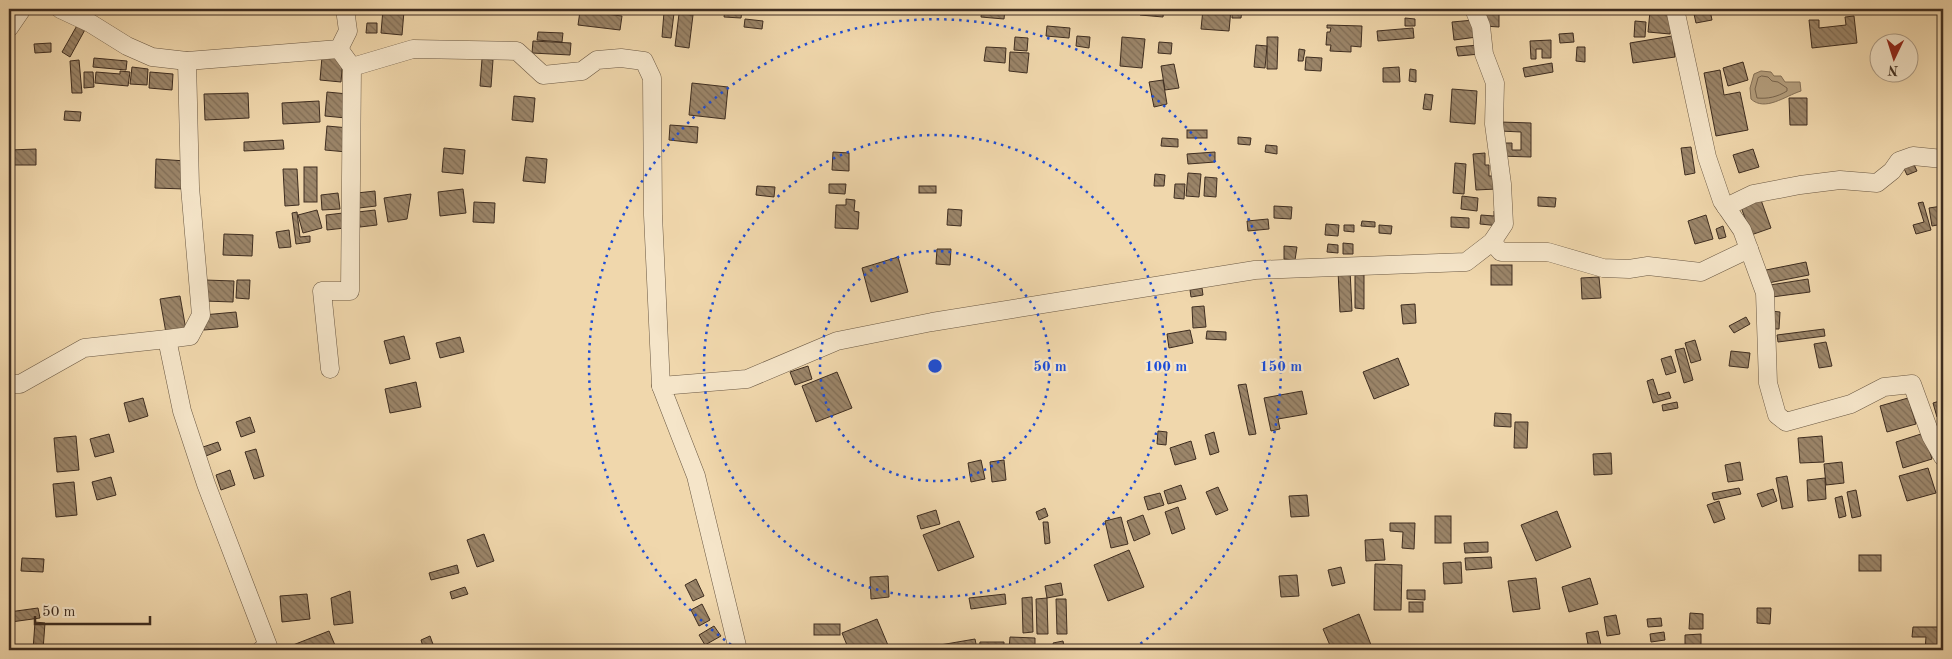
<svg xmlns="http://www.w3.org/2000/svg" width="1952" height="659" font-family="'Old Standard TT',serif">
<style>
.water{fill:#b39d7c;stroke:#847057}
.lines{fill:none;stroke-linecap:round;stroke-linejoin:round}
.shore{stroke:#78654e;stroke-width:1}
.building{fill:url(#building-back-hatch);stroke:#3e2d20}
.minor-casing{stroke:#6a5843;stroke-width:19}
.minor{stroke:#f5e5c9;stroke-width:18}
.ring{fill:none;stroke:#1d4ed8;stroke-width:2.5;stroke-dasharray:2.5 5}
.centre{fill:#1d4ed8;stroke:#f5e5c9;stroke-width:2.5}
.ring-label{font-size:15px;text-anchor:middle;font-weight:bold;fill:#1d4ed8;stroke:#f5e5c9;stroke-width:4.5;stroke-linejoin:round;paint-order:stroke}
</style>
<defs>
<pattern id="building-back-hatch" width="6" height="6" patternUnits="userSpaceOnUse" patternTransform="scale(1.25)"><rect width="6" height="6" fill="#9b8569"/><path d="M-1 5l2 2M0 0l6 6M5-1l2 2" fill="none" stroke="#806d56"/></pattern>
</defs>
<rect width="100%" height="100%" fill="#f0d7ac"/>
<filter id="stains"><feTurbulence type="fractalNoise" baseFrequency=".004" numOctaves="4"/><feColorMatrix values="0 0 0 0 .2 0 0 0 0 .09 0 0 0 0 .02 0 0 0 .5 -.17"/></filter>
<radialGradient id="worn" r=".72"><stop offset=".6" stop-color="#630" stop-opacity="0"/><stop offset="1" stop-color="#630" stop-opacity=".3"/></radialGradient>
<path class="water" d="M1761,71L1771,72L1774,76H1781L1785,82H1800L1801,91C1785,96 1765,112 1751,99L1750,88L1754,74Z"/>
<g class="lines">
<path class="shore" d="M1762,76L1768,77L1772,81L1778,82L1787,88V91C1777,97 1768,99 1757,98L1755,89L1758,78Z"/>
</g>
<g class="building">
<path d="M383,9L404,11L402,35L381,33Z"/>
<path d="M982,9H1005L1004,19L981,17Z"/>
<path d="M1141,9H1164L1163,17L1140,15Z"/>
<path d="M1203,9H1231L1229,31L1201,29Z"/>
<path d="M1232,9H1242L1241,18H1232Z"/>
<path d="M1356,9H1375V13L1356,12Z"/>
<path d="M1485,9L1499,10V27L1484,26Z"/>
<path d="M725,10L742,11L741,18L724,17Z"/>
<path d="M1710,10L1712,20L1696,23L1694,14Z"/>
<path d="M580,11L622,16L620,30L578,25Z"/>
<path d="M1650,11L1672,13L1670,34L1648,32Z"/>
<path d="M664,12L674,13L671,38L662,37Z"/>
<path d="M679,14L693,15L689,48L675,46Z"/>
<path d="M1854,16L1857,43L1812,48L1809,20H1819V28L1846,25L1845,17Z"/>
<path d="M1405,18L1415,19V26H1405Z"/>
<path d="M745,19L763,21L762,29L744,27Z"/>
<path d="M1474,20L1477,37L1454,40L1452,22Z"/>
<path d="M1635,21L1646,22L1645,37H1634Z"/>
<path d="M79,22L87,26L70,57L62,52Z"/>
<path d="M367,23H377V33H366Z"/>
<path d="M1327,25L1362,26L1361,47L1351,46V52L1330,51L1331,45H1326L1327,32H1330L1331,28H1327Z"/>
<path d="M1047,26L1070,28L1069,38L1046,36Z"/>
<path d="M1413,28L1414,38L1378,41L1377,31Z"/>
<path d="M538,32L563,33L562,42L537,40Z"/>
<path d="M1573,33L1574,42L1560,43L1559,34Z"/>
<path d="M1077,36L1090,37L1089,48L1076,46Z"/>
<path d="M1672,36L1675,57L1633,63L1630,43Z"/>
<path d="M1015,37L1028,38L1027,51L1014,50Z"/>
<path d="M1122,37L1145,39L1142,68L1120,66Z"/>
<path d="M1267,37H1278L1277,69H1267Z"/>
<path d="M1551,40V58H1542V49H1536V59H1531L1530,41Z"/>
<path d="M533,41L571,43L570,55L532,53Z"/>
<path d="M1159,42L1172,43L1171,54L1158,53Z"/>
<path d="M51,43V52L35,53L34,44Z"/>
<path d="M1256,45L1267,46L1265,68L1254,67Z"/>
<path d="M1479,45L1480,54L1458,56L1456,47Z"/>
<path d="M986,47L1006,48L1005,63L984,61Z"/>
<path d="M1577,47H1585V62L1576,61Z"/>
<path d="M1299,49L1305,50L1303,61H1298Z"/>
<path d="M1010,52L1029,53L1027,73L1009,71Z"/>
<path d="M322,57L343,58L341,82L320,80Z"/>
<path d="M1306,57L1322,58L1321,71L1305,70Z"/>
<path d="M94,58L127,61L126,70L93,67Z"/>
<path d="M482,59L493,60L491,87L480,86Z"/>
<path d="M79,60L82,93H72L70,61Z"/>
<path d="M1743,62L1748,80L1728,86L1723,68Z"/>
<path d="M1552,63L1553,72L1525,77L1523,68Z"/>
<path d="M1174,64L1179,88L1165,90L1161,66Z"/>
<path d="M132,67L148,69L147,85L130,84Z"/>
<path d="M1399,67L1400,82H1383V68Z"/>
<path d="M1410,69L1416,70V82L1409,81Z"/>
<path d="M1720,70L1724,95L1740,92L1748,130L1716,136L1704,73Z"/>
<path d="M120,71L130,72L128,86L95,83L96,72L120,74Z"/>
<path d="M84,72H93L94,87L84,88Z"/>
<path d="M150,72L173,74L172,90L149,88Z"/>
<path d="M1163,80L1167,104L1154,107L1149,82Z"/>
<path d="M692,83L728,87L725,119L689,115Z"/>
<path d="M1452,89L1477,91L1475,124L1450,122Z"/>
<path d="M327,92L348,94L346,118L325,116Z"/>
<path d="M248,93L249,118L205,120L204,94Z"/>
<path d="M1425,94L1433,95L1431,110L1423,109Z"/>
<path d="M514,96L535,98L533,122L512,120Z"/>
<path d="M1789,98H1807V125H1790Z"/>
<path d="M319,101L320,122L283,124L282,103Z"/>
<path d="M65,111L81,112L80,121L64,120Z"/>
<path d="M1500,122L1531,123V157L1499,156L1500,143H1512V150H1521V132L1500,131Z"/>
<path d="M670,125L698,127L697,143L669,140Z"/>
<path d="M327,126L349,128L347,152L325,150Z"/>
<rect x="1187" y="130" width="20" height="8"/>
<path d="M1238,137L1251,138L1250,145L1238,144Z"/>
<path d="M1162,138L1178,139V147L1161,146Z"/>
<path d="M283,140L284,149L244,151V142Z"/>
<path d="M1266,145L1277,146V154L1265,152Z"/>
<path d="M1691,147L1695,173L1685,175L1681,148Z"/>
<path d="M444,148L465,150L463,174L442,172Z"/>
<path d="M36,149V165H10V150Z"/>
<path d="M1753,149L1759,167L1739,173L1733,155Z"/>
<path d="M833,152L849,153V171L832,170Z"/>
<path d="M1215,152V162L1188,164L1187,154Z"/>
<path d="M1485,153V165H1489V176H1495L1496,189L1476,190L1473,154Z"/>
<path d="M526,157L547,159L545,183L523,181Z"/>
<path d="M1911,158L1917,171L1907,175L1901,162Z"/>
<path d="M156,159L186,161L185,189L155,188Z"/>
<path d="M1455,163L1466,164L1464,194L1453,193Z"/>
<rect x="304" y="167" width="13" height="35"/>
<path d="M283,169H297L299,205L285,206Z"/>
<path d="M1188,173L1201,174L1199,197L1186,196Z"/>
<path d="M1155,174L1165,175L1164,186H1154Z"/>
<path d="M1205,177L1217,178L1216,197L1204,196Z"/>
<path d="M829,184H846L845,194L829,193Z"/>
<path d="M1175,184H1185L1184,199L1174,198Z"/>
<path d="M757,186L775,187L774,197L756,195Z"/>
<rect x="919" y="186" width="17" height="7"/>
<path d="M463,189L466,213L440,216L438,192Z"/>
<path d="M375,191L376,206L359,208L357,193Z"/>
<path d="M338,193L340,209L322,210L321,195Z"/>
<path d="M411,194L407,219L388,222L384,198Z"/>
<path d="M1462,196L1478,198L1477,211L1461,209Z"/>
<path d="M1538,197L1556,198L1555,207L1538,206Z"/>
<path d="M846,199L855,200L854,211L859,212L858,229L835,228L836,205H846Z"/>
<path d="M1761,200L1771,228L1751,235L1741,207Z"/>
<path d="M474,202L495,203L494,223L473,222Z"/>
<path d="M1923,202L1931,230L1916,234L1913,225L1924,222L1918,203Z"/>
<path d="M1274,206L1292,207L1291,219L1274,218Z"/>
<path d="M1942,206L1943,224L1932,226L1929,208Z"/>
<path d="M948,209L962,210L961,226L947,225Z"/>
<path d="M317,210L322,228L303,233L298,215Z"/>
<path d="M375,210L377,225L360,227L358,212Z"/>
<path d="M1494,211L1501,212L1500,226L1480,224L1481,215L1494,216Z"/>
<path d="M297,212L300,237L310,236V242L296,244L292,213Z"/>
<path d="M343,213L345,228L327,230L326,215Z"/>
<path d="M1706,215L1713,239L1695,244L1688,221Z"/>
<path d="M1451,217L1469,218V228L1451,227Z"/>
<path d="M1268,219L1269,229L1248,231L1247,221Z"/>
<path d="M1362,221L1375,222V227L1361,226Z"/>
<path d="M1326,224L1339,225L1338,236L1325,235Z"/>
<path d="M1344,225H1354V232L1344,231Z"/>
<path d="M1379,225L1392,226L1391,234L1379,233Z"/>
<path d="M1723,226L1726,237L1719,239L1716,229Z"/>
<path d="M289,230L291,247L279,248L276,232Z"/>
<path d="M224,234L253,235L252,256L223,255Z"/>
<path d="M1343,243L1353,244V254H1343Z"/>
<path d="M1328,244L1338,245V253L1327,252Z"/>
<path d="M1284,246L1297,247L1295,260L1284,259Z"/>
<path d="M937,249H951L950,265L936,264Z"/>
<path d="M898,257L908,292L871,302L862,268Z"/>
<path d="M1806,262L1809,275L1768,283L1766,270Z"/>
<rect x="1491" y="265" width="21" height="20"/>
<path d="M1355,268H1364V309L1355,308Z"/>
<path d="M1350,270L1352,311L1340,312L1338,271Z"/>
<path d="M1599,277L1601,298L1582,299L1581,278Z"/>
<path d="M1808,279L1810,292L1772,297L1770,285Z"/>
<path d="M205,280L234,281L233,302L204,301Z"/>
<path d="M237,280H250L249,299L236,298Z"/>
<path d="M1202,288L1203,295L1191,297L1190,290Z"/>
<path d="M180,296L186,330L166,333L160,299Z"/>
<path d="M1415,304L1416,323L1403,324L1401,305Z"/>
<path d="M1204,306L1206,327L1193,328L1192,307Z"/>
<path d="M1771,311L1780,312L1779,329H1769Z"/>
<path d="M236,312L238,327L204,330L203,315Z"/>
<path d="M1746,317L1750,324L1734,333L1729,326Z"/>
<path d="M1824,329L1825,336L1778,342L1777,335Z"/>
<path d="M1190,330L1193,343L1169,348L1167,334Z"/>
<path d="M1207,331L1226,332V340L1206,339Z"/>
<path d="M404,336L410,359L390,364L384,341Z"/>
<path d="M460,337L464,352L440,358L436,343Z"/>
<path d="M1695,340L1701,360L1691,363L1685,343Z"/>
<path d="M1826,342L1832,366L1819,368L1814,344Z"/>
<path d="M1684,348L1693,380L1684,383L1675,350Z"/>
<path d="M1731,351L1750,353L1748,368L1729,366Z"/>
<path d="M1671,356L1676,372L1666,375L1661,359Z"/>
<path d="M1398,358L1409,385L1374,399L1363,372Z"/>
<path d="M808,366L812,379L795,385L790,372Z"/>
<path d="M837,372L852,408L816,422L802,386Z"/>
<path d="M1653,379L1658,395L1669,392L1671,398L1653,403L1647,381Z"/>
<path d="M416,382L421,407L390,413L385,389Z"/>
<path d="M1246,384L1256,434L1249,435L1238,385Z"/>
<path d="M1302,391L1307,414L1278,419L1280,429L1271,431L1264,398Z"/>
<path d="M143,398L148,416L129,422L124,403Z"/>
<path d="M1908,398L1916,424L1887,432L1880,406Z"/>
<path d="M1943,400V415L1937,417L1933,403Z"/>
<path d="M1677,402L1678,408L1663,411L1662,405Z"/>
<path d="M1495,413L1511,414V427L1494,426Z"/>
<path d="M250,417L255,432L241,437L236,422Z"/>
<path d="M1515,422H1528L1527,448H1514Z"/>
<path d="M1158,431L1167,432L1166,445L1157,444Z"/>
<path d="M1214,432L1219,452L1210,455L1205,435Z"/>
<path d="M1924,433L1932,459L1903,468L1896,442Z"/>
<path d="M109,434L114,452L95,457L90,439Z"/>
<path d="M76,436L79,470L57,472L54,438Z"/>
<path d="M1822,436L1824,462L1800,463L1798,438Z"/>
<path d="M1191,441L1196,459L1175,465L1170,448Z"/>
<path d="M218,442L221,450L206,456L203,447Z"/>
<path d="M256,449L264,476L254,479L245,452Z"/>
<path d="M1611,453L1612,474L1594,475L1593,454Z"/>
<path d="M981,460L985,479L971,482L968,463Z"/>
<path d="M1004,460L1006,480L992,482L990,462Z"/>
<path d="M1740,462L1743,480L1728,482L1725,465Z"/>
<path d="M1842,462L1844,483L1826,485L1824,464Z"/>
<path d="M1928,468L1936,493L1907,501L1899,476Z"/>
<path d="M230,470L235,485L221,490L216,475Z"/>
<path d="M1787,476L1793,507L1782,509L1776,478Z"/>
<path d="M111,477L116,495L97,500L92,482Z"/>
<path d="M1825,478L1826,499L1808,501L1807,480Z"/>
<path d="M74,482L77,515L56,517L53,484Z"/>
<path d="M1181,485L1186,499L1168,504L1164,491Z"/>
<path d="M1218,487L1228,510L1216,515L1206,492Z"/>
<path d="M1739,488L1741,494L1714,500L1712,493Z"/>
<path d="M1773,489L1777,501L1762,507L1757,494Z"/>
<path d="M1856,490L1861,516L1852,518L1847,492Z"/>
<path d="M1160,493L1164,505L1148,510L1144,497Z"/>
<path d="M1307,495L1309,516L1291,517L1289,496Z"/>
<path d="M1842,496L1846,516L1839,518L1835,498Z"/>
<path d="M1719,501L1725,519L1714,523L1707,505Z"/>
<path d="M1178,507L1185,529L1172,534L1165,512Z"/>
<path d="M1045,508L1048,516L1039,520L1036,512Z"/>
<path d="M936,510L940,524L921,529L917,516Z"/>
<path d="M1557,511L1571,547L1536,561L1521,525Z"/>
<path d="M1143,515L1150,534L1134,541L1127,521Z"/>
<rect x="1435" y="516" width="16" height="27"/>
<path d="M1121,517L1128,544L1111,548L1105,521Z"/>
<path d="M959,521L974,557L938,571L923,535Z"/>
<path d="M1043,522H1048L1050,543L1045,544Z"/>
<path d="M1390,523H1415L1414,549L1402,548L1403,532L1390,531Z"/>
<path d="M484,534L494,561L477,567L467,540Z"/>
<path d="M1383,539L1385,560L1366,561L1365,540Z"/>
<path d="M1488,542V552L1465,553L1464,543Z"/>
<path d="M1129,550L1144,587L1108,601L1094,565Z"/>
<rect x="1859" y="555" width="22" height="16"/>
<path d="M1491,557L1492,568L1466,570L1465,558Z"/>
<path d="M22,558L44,559L43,572L21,571Z"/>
<path d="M1461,562L1462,583L1444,584L1443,563Z"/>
<path d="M1375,564L1402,565L1401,610H1374Z"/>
<path d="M457,565L459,573L431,580L429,573Z"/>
<path d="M1341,567L1345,583L1332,586L1328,570Z"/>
<path d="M1297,575L1299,596L1281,597L1279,576Z"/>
<path d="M888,576L889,597L871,599L870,577Z"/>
<path d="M1536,578L1540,609L1513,612L1508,581Z"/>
<path d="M1590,578L1598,604L1569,612L1562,587Z"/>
<path d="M696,579L704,596L693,601L685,585Z"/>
<path d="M1061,583L1063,595L1047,598L1045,586Z"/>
<path d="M465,587L468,594L452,599L450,592Z"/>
<path d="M1407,590H1425V600L1407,599Z"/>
<path d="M350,591L353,623L334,625L331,598Z"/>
<path d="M307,594L310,619L282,622L280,596Z"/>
<path d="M1005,594L1006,604L971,609L969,598Z"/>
<path d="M1032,597L1033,632L1023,633L1022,598Z"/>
<path d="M1047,598L1048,634H1037L1036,599Z"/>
<path d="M1056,599H1066L1067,634H1057Z"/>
<rect x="1409" y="602" width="14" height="10"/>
<path d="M702,604L710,620L699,626L691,610Z"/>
<path d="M38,608L40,618L11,622L9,612Z"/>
<path d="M1757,608H1771L1770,624L1757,623Z"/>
<path d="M1690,613L1703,614V629H1689Z"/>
<path d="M1359,614L1373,650H1332L1323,629Z"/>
<path d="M1616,615L1620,634L1607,636L1604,617Z"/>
<path d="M1661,618L1662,626L1648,627L1647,619Z"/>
<path d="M877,619L890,650H849L842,633Z"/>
<path d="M35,622L45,623L43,650H33Z"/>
<rect x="814" y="624" width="26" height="11"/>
<path d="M714,626L721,636L705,645L699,635Z"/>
<path d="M1913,627H1938L1937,650H1925L1926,637H1912Z"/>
<path d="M329,631L337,650H296L293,645Z"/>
<path d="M1598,631L1602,650H1589L1586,633Z"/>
<path d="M1664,632L1665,640L1651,642L1650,634Z"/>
<path d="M1701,634V650H1685V635Z"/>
<path d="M430,636L434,647L424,650L421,640Z"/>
<path d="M1010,637L1035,638V649H1009Z"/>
<path d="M975,639L977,649L941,650L940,645Z"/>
<path d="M1063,641L1065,650H1055L1053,643Z"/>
<path d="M980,642H1004V650H979Z"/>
<rect x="1812" y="645" width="14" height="5"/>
</g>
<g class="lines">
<defs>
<g id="minor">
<path d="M60,9L90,23L127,46L152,57L187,61L339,49L348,31L345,9"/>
<path d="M1675,9L1707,157L1722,201L1742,230L1765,293L1768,383L1777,415L1786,422L1851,404L1884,387L1912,384L1931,436L1943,457"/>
<path d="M9,28L22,9"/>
<path d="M187,61L190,187L201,315L190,336L167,339L182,411L206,484L268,646L261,650"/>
<path d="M352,67L413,49L517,51L543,75L582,71L597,60L621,58L644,61L652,78L653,215L661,386"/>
<path d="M1726,207L1753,194L1800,185L1840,180L1877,183L1892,171L1899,161L1913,156L1943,159"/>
<path d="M1492,242L1501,252H1548L1603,268L1629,269L1648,266L1701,272L1749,249"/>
<path d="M330,369L322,291H350L352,67L339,49"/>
<path d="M9,384H20L84,348L167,339"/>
<path d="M738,650L696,476L661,386L747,379L837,341L932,322L1255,270L1466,262L1492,242L1504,224L1502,184L1494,124L1495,83L1484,54L1481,26L1474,9"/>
</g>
</defs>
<use href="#minor" class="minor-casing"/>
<use href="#minor" class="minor"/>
</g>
<g class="ring">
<circle cx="935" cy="366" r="115"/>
<circle cx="935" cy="366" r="231"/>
<path d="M737 649A346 346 0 1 1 1133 649"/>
</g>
<circle cx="935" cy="366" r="8" class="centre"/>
<g class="ring-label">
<text x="1050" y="371">50 m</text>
<text x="1166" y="371">100 m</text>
<text x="1281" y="371">150 m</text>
</g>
<rect width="1952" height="659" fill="none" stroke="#f0d7ac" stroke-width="30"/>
<rect x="10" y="10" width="1932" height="639" fill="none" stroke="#3e2d20" stroke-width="2.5"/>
<rect x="15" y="15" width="1922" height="629" fill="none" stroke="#3e2d20"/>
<g transform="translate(1894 58) rotate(184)"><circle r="24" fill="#f5e5c9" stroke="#ac9b85"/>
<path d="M0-4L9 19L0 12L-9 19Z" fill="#8f2418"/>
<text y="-8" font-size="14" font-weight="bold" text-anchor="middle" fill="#3e2d20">N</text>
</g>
<path d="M35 616v8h115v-8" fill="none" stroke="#3e2d20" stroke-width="2.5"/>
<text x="42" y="616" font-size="15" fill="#3e2d20" stroke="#f5e5c9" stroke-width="4" paint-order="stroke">50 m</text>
<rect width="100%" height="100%" filter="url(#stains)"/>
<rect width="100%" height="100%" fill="url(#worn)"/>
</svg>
